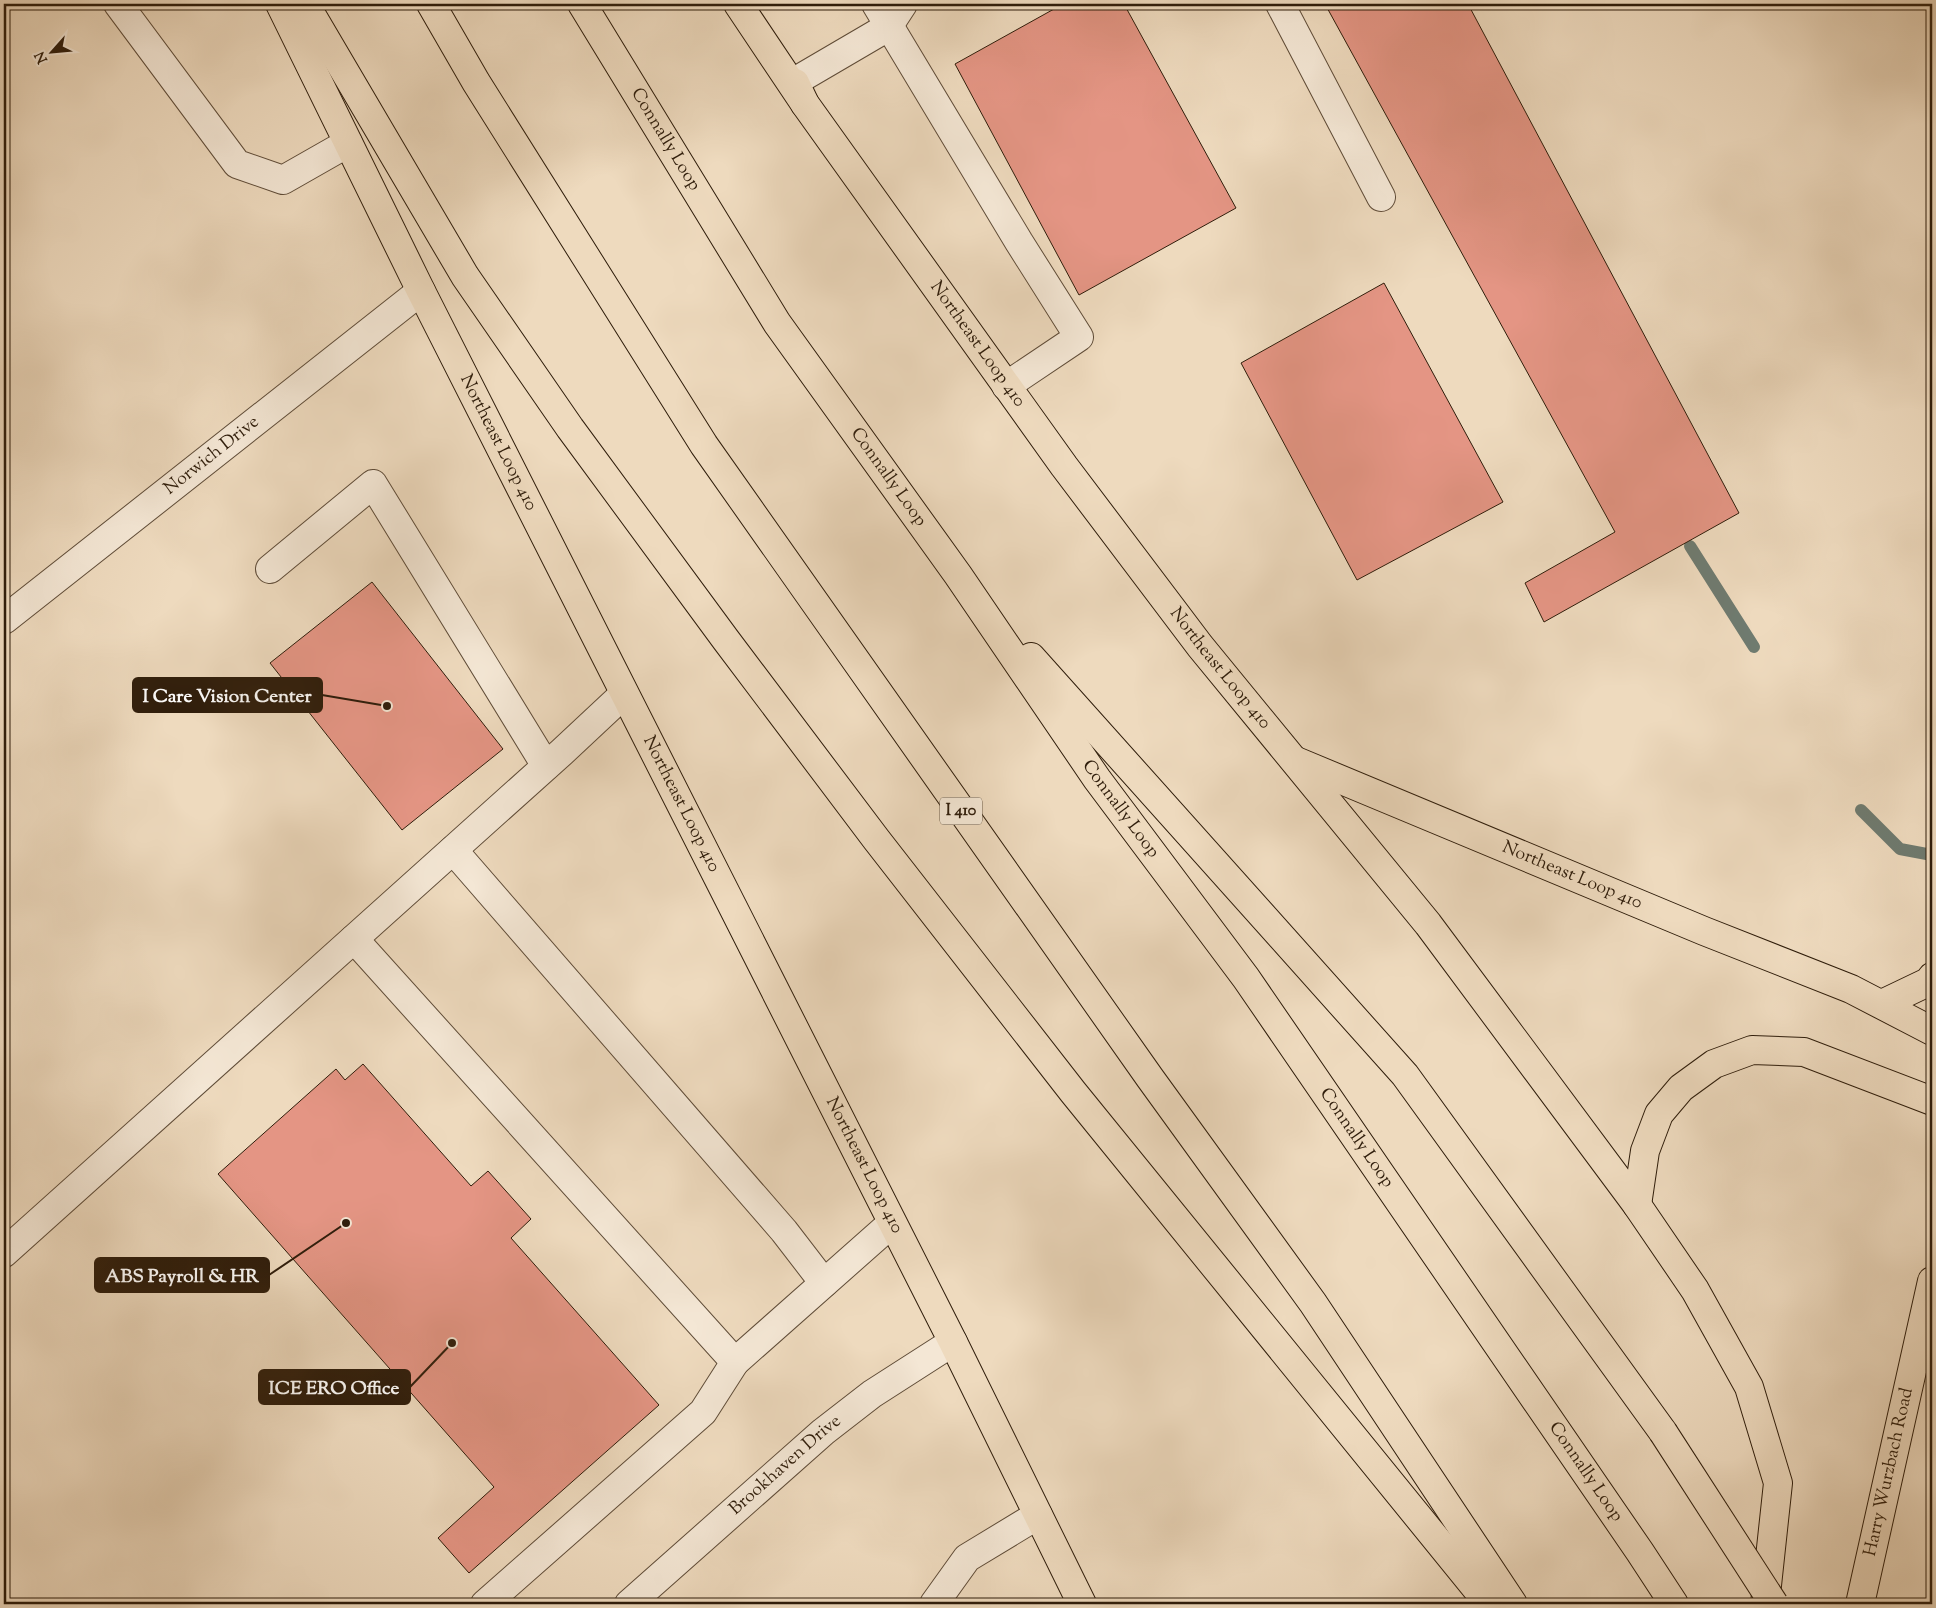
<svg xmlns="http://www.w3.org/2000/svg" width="1936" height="1608" font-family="'Sorts Mill Goudy',serif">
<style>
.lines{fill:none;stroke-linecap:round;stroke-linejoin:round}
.stream{stroke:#6f7b70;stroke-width:12}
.building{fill:#e49584;stroke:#2f1d0b}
.minor-casing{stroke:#5f4c38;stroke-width:30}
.major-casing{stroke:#2f1d0b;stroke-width:30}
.highway-casing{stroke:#2f1d0b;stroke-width:30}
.minor{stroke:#f4e7d5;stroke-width:28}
.major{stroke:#eedabe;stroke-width:28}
.highway{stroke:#eedabe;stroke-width:28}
.highway-bridge-casing{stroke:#2f1d0b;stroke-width:30;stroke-linecap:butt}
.highway-bridge{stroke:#eedabe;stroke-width:28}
.labels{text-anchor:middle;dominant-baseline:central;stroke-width:5;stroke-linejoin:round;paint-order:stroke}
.shield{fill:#f4e7d5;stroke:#6a5a48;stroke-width:1}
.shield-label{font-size:16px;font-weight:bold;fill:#2f1d0b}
.street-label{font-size:18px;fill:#2f1d0b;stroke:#f4e7d5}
.leader{fill:none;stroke:#2f1d0b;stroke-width:2}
.callout-dot{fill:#2f1d0b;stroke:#f4e7d5;stroke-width:2}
.callout{fill:#2f1d0b;stroke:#2f1d0b;stroke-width:2}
.callout-label{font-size:19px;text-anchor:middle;font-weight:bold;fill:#fff}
</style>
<rect width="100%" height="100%" fill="#eedabe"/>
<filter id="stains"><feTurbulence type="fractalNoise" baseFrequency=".004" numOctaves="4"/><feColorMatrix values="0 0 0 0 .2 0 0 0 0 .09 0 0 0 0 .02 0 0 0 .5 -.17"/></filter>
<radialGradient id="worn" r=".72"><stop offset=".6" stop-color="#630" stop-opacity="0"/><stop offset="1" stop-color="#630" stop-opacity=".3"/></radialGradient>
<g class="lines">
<g class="stream">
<path d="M1690,546L1754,647"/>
<path d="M1861,810L1900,849L1932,855"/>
</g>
</g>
<g class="building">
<path d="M1063,4H1124L1236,208L1079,295L955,64Z"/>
<path d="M1325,4H1468L1739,513L1544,622L1525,583L1615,532Z"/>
<path d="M1384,283L1503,502L1357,580L1241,363Z"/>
<path d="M372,582L503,749L402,830L270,663Z"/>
<path d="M363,1064L471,1186L488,1171L531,1219L511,1238L659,1405L469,1573L438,1538L494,1487L218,1174L336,1069L345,1080Z"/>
</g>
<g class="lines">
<defs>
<g id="minor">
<path d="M118,4L237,164L283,180L348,143"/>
<path d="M876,4L1019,242L1079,337L1006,386"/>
<path d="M1280,4L1381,197"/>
<path d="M794,82L888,27L903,4"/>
<path d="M270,569L373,484L546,766"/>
<path id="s1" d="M4,620L421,291"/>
<path d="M453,850L784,1231L824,1283"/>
<path d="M354,939L735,1362L892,1223"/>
<path d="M4,1253L562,752L624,694"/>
<path d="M485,1604L703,1412L735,1362"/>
<path id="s2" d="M629,1604L823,1432L872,1394L953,1342"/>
<path d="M934,1604L967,1558L1038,1515"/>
</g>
<g id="major">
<path id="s3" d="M280,4L421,291L953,1342L1082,1604"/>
<path id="s4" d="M795,83L805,104L1064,466L1200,646L1428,924L1637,1205L1695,1290L1749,1387L1778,1483L1765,1604"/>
<path id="s5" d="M1296,761L1704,931L1851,989L1932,1031"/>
<path d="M1882,1004L1928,982L1932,977"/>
<path d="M1637,1205L1645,1151L1659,1114L1681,1088L1714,1064L1752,1050L1804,1052L1932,1101"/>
<path id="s6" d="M1860,1604L1932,1281"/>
</g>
<g id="highway">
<path d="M305,4L465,276L570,428L726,640L876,839L1073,1092L1489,1604"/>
<path d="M431,4L476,82L704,445L1150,1078L1313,1303L1513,1604"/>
<path id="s7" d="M582,4L777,323L958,575L1097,779L1246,978L1640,1552L1674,1604"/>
<path d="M738,4L805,104"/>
<path d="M1031,657L1405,1075L1663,1432"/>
</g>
</defs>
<use href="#minor" class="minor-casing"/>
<use href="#major" class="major-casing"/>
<use href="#highway" class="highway-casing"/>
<use href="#minor" class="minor"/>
<use href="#major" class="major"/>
<use href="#highway" class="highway"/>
<defs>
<path id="highway-bridge" d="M1663,1432L1774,1604"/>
</defs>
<use href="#highway-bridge" class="highway-bridge-casing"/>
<use href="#highway-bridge" class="highway-bridge"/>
</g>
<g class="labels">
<rect class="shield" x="940" y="797.5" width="42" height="27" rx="4"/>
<g class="shield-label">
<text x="961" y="811">I 410</text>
</g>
<g class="street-label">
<text stroke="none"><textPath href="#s7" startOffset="159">Connally Loop</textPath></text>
<text stroke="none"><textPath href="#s4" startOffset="319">Northeast Loop 410</textPath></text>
<text stroke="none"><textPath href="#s3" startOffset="490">Northeast Loop 410</textPath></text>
<text stroke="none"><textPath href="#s1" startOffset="265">Norwich Drive</textPath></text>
<text stroke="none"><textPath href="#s7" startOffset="564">Connally Loop</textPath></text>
<text stroke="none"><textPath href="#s4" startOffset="724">Northeast Loop 410</textPath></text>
<text stroke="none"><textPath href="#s3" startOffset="895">Northeast Loop 410</textPath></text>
<text stroke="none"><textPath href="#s7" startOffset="969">Connally Loop</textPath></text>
<text stroke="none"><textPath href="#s5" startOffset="299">Northeast Loop 410</textPath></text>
<text stroke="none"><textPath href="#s7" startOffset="1374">Connally Loop</textPath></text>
<text stroke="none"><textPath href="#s3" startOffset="1300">Northeast Loop 410</textPath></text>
<text stroke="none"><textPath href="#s2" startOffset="209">Brookhaven Drive</textPath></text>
<text stroke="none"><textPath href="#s7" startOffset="1779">Connally Loop</textPath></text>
<text stroke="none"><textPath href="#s6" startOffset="135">Harry Wurzbach Road</textPath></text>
</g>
</g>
<path class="leader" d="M387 706L322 695M346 1223L269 1275M452 1343L410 1387"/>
<g class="callout-dot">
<circle cx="387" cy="706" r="5"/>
<circle cx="346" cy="1223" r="5"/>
<circle cx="452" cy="1343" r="5"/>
</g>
<g class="callout">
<rect x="133" y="678" width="189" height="34" rx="5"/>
<rect x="95" y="1258" width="174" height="34" rx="5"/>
<rect x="259" y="1370" width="151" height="34" rx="5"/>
</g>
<g class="callout-label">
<text x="227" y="702">I Care Vision Center</text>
<text x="182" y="1282">ABS Payroll &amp; HR</text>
<text x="334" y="1394">ICE ERO Office</text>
</g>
<rect width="1936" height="1608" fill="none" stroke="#eedabe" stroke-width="20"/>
<rect x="5" y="5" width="1926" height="1598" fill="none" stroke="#2f1d0b" stroke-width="2.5"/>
<rect x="10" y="10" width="1916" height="1588" fill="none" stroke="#2f1d0b"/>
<g transform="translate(52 52) rotate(243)" stroke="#f4e7d5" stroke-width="4" paint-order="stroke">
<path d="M0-4L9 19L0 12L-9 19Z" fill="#2f1d0b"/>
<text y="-8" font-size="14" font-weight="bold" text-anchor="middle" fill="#2f1d0b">N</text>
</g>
<rect width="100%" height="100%" filter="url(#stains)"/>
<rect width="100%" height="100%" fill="url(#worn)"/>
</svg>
